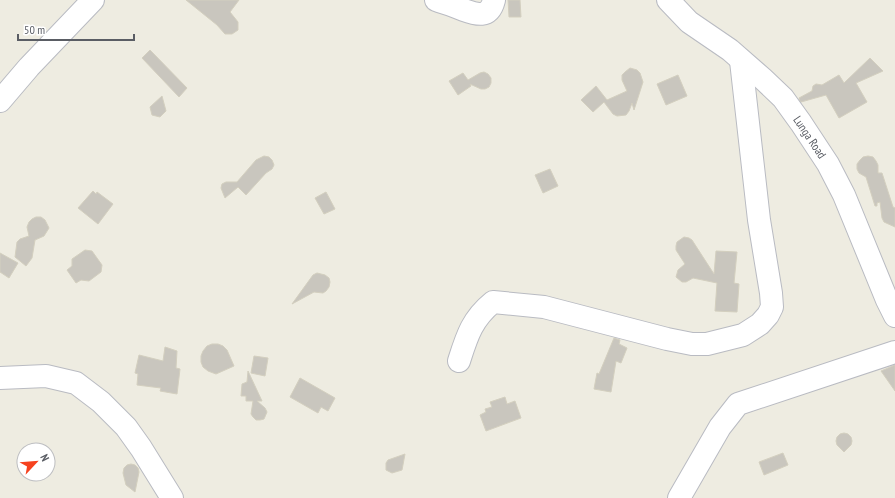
<svg xmlns="http://www.w3.org/2000/svg" width="895" height="498" font-family="'PT Sans Narrow',sans-serif">
<style>
.building{fill:#c9c6be;stroke:#d3cfbf}
.lines{fill:none;stroke-linecap:round;stroke-linejoin:round}
.minor-casing{stroke:#b9bbc2;stroke-width:24}
.minor{stroke:#fff;stroke-width:22}
.labels{text-anchor:middle;dominant-baseline:central;stroke-width:3;stroke-linejoin:round;paint-order:stroke}
.street-label{font-size:12px;fill:#5a5d64;stroke:#fff}
</style>
<rect width="100%" height="100%" fill="#eeece1"/>
<g class="building">
<path d="M186,0H239L230,12L238,22V30L232,34H225L217,25Z"/>
<path d="M508,0H520L521,17H509Z"/>
<path d="M150,50L187,88L179,97L142,58Z"/>
<path d="M870,58L883,71L856,83L867,102L839,118L826,95L801,102L800,101L799,98L812,91L813,86L816,84L822,85L839,75L844,83Z"/>
<path d="M630,68L637,70L640,73L643,82L634,110L632,103L629,111L626,115L617,116L613,114L604,102L593,112L581,100L596,86L607,100L627,91L622,80V75L625,72Z"/>
<path d="M484,72L488,74L491,78V83L489,87L485,89H481L470,84L471,86L458,95L449,81L463,73L468,80L480,73Z"/>
<path d="M678,75L687,96L666,105L657,84Z"/>
<path d="M162,96L166,111L160,117L152,115L150,107Z"/>
<path d="M264,156L269,157L272,160L274,165L272,169L266,173L246,195L238,187L225,198L221,188L222,184L226,182H237L256,160Z"/>
<path d="M868,156L873,157L876,161L878,165V173H882L893,207L895,208V227L884,222L882,218L880,202L877,203V206H875L866,177L859,173L857,169V164L860,160L863,157Z"/>
<path d="M550,169L558,186L543,193L535,175Z"/>
<path d="M93,191L96,194L97,192L113,204L98,224L78,208Z"/>
<path d="M326,192L335,209L324,214L315,198Z"/>
<path d="M36,217H41L45,220L49,228L44,236L35,240L32,258L26,266L15,257L17,242L20,239L29,236L27,227L29,222L32,219Z"/>
<path d="M684,237L689,238L692,240L714,274L716,251L737,252L734,283L739,284L737,312L715,311L717,283L693,278L686,282H682L676,277L678,270L685,264L676,250V246L677,242Z"/>
<path d="M85,250L92,251L102,265L101,272L89,281L81,280L76,283L67,270L72,266V259Z"/>
<path d="M0,253L18,263L9,278L0,272Z"/>
<path d="M317,273L325,275L329,278L330,282L329,287L326,291L323,293L314,292L292,304L313,275Z"/>
<path d="M614,338L620,340L619,344L627,348L621,363L616,361L611,392L594,389L597,373L599,374Z"/>
<path d="M212,344H218L223,346L227,350L234,366L216,374L208,371L203,367L201,362V356L203,351L207,346Z"/>
<path d="M165,347L177,351L176,368L180,369L177,394L160,391L161,388L137,385L138,374L135,373L139,355L163,361Z"/>
<path d="M254,356L268,358L265,376L251,373Z"/>
<path d="M895,365V391L881,371Z"/>
<path d="M248,371L262,401H257L265,408L267,412L264,419L260,420H256L253,417L251,414L253,401H246V396H241L242,384L247,382Z"/>
<path d="M300,378L335,398L328,411L321,407L318,413L290,397Z"/>
<path d="M505,397L507,404L515,401L521,418L486,431L480,415L486,412L485,409L492,407L490,402Z"/>
<path d="M844,433L848,434L851,437L852,441L851,445L844,452L837,445L836,441L837,437L840,434Z"/>
<path d="M783,453L788,465L764,475L759,462Z"/>
<path d="M405,454L402,470L392,473L386,470V463L388,460Z"/>
<path d="M131,464L135,465L138,468L139,472L135,492L126,485L123,473L124,468L127,465Z"/>
</g>
<g class="lines">
<defs>
<g id="minor">
<path d="M436,0C444,3 453,5 461,9C475,14 489,20 494,0"/>
<path d="M668,0L689,22L730,50L762,78L783,98L801,123L828,164L844,195L887,300L895,316"/>
<path d="M0,101L29,67L93,0"/>
<path d="M459,361C467,336 472,319 493,302L544,307L667,339L692,344H707L743,335L760,324L768,315L772,307L771,293L759,220L741,61"/>
<path d="M0,378L46,376L76,383L101,402L126,427L141,448L172,498"/>
<path d="M679,498L720,427L738,404L895,352"/>
</g>
</defs>
<use href="#minor" class="minor-casing"/>
<use href="#minor" class="minor"/>
</g>
<g class="labels">
<g class="street-label">
<text transform="translate(810 137) rotate(56)">Lunga Road</text>
</g>
</g>
<g transform="translate(36 462) rotate(64)"><circle r="19" fill="#ffffff" stroke="#bdbec1"/>
<path d="M0-3L7 15L0 10L-7 15Z" fill="#f6421f"/>
<text y="-6" font-size="11" font-weight="bold" text-anchor="middle" fill="#5a5d64">N</text>
</g>
<path d="M18 34v6h116v-6" fill="none" stroke="#5a5d64" stroke-width="2"/>
<text x="24" y="34" font-size="12" fill="#5a5d64" stroke="#ffffff" stroke-width="3" paint-order="stroke">50 m</text>
</svg>
